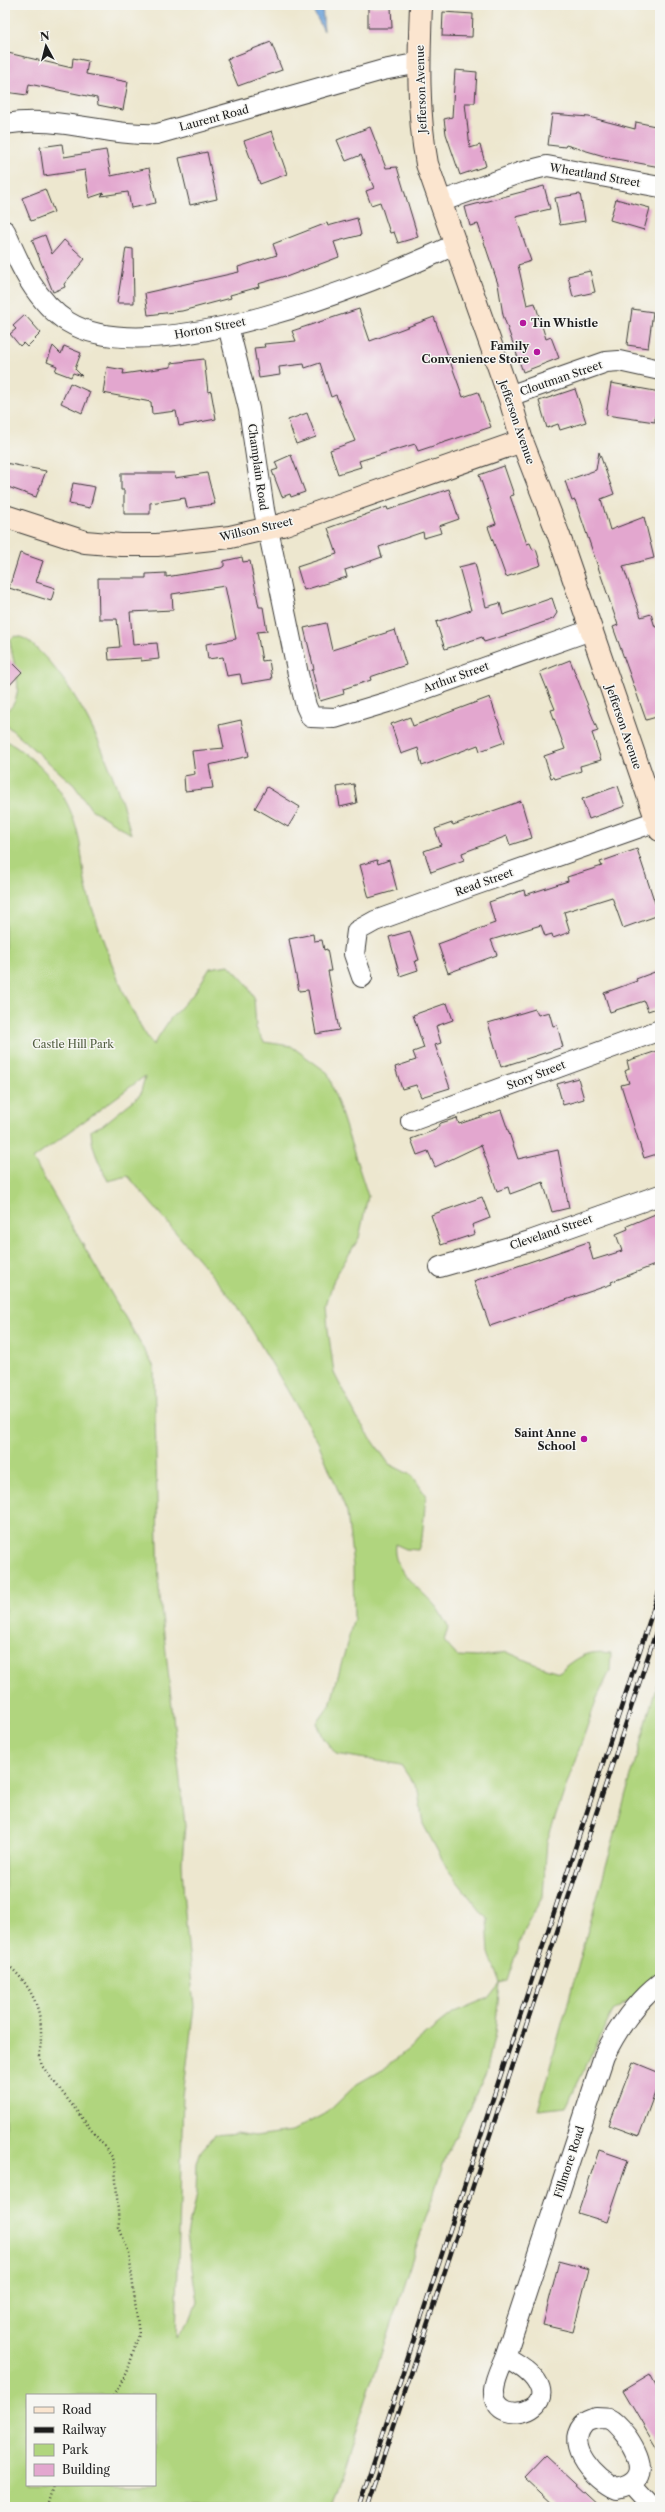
<svg xmlns="http://www.w3.org/2000/svg" width="665" height="2512" font-family="'Libre Caslon Text',serif">
<style>
.green{fill:#b0d57e;stroke:#66784d;fill-rule:evenodd}
.water{fill:#6ba1d9;stroke:#445e7a}
.building{fill:#e3a7cf}
.lines{fill:none;stroke-linecap:round;stroke-linejoin:round}
.street-casing{stroke:#3b3a37;stroke-width:22}
.secondary-casing{stroke:#3b3a37;stroke-width:24}
.path{stroke:#3b3a37;stroke-width:2.5;stroke-dasharray:1 3;stroke-linecap:butt}
.street{stroke:#fff;stroke-width:20}
.secondary{stroke:#fbe5cf;stroke-width:22}
.rail-casing{stroke:#1c1c1c;stroke-width:4.5}
.rail{stroke:#f6f6f2;stroke-width:3;stroke-dasharray:9;stroke-linecap:butt}
.poi-dot{fill:#b5179e;stroke:#f6f6f2;stroke-width:1.5}
.labels{text-anchor:middle;dominant-baseline:central;stroke-width:3;stroke-linejoin:round;paint-order:stroke}
.street-label{font-size:11px;fill:#1c1c1c;stroke:#f6f6f2}
.poi-label{font-size:11px;font-weight:bold;fill:#1c1c1c;stroke:#f6f6f2;text-anchor:end}
.park-label{font-size:11px;fill:#505d3e;stroke:#f6f6f2}
</style>
<rect width="100%" height="100%" fill="#f6f6f2"/>
<filter id="ink" filterUnits="userSpaceOnUse"><feTurbulence type="fractalNoise" baseFrequency=".025" numOctaves="2"/><feDisplacementMap in="SourceGraphic" scale="8" xChannelSelector="R" yChannelSelector="G"/><feConvolveMatrix kernelMatrix="1 2 1 2 8 2 1 2 1" color-interpolation-filters="sRGB"/></filter>
<filter id="wash" filterUnits="userSpaceOnUse"><feTurbulence type="fractalNoise" baseFrequency=".012" numOctaves="4" result="noise"/><feDisplacementMap in="SourceGraphic" scale="16" xChannelSelector="R" yChannelSelector="G"/><feGaussianBlur stdDeviation="0.9" result="paint"/><feColorMatrix in="noise" values="0 0 0 0 0 0 0 0 0 0 0 0 0 0 0 0 0 1.4 0 .05"/><feComposite in="paint" operator="in"/></filter>
<g filter="url(#wash)">
<rect width="100%" height="100%" fill="#ede7cf"/>
<g class="green">
<path d="M15,636C26,637 31,643 39,651C85,696 115,773 131,834L91,809L74,785L5,724V713C29,695 12,665 10,640Z"/>
<path d="M5,740C40,761 66,789 77,830C83,851 82,874 88,895C102,939 126,1009 153,1045L170,1019L195,992L210,968L229,965L245,982L254,997L256,1028L264,1042L291,1046L328,1073L368,1196L359,1238L334,1279L326,1305L328,1329L334,1373L357,1418L389,1464L413,1476L426,1496L422,1538L418,1550L406,1549L395,1544C391,1572 422,1589 437,1608C441,1614 445,1621 448,1627L444,1641L457,1656L478,1657L507,1652L539,1666L559,1672C579,1657 586,1650 611,1653L610,1671L597,1698L547,1841L543,1896L524,1929L507,1981L500,1983L495,2033L486,2073L446,2156L331,2507H5ZM145,1076L140,1095L103,1125L91,1130C91,1149 100,1164 108,1181L128,1176L237,1305L318,1442L347,1512L353,1566L354,1618L330,1705L317,1723L324,1739L336,1754L401,1765L418,1791L423,1824L448,1870L487,1919L489,1953L500,1983L488,1998L454,2012L385,2068L357,2084L328,2112L292,2131L255,2136L236,2133L215,2135L200,2152L197,2162L196,2193L187,2235L197,2302L190,2320L176,2338L183,2096L194,2007L184,1903L182,1862L185,1825L159,1589L154,1367L33,1159ZM27,2395H155V2485H27Z"/>
<path d="M660,1672V1986L649,1988L613,2011L566,2107L538,2110Z"/>
</g>
<path class="water" d="M310,5H322L324,31Z"/>
<g id="blocks">
<g class="building">
<path d="M391,6L392,28H368V7Z"/>
<path d="M443,12L473,14L472,37L442,36Z"/>
<path d="M271,42L282,70L238,86L227,59Z"/>
<path d="M8,53L72,68L73,58L88,61L86,74L128,82L123,110L98,105L97,98L29,84L27,95L5,92Z"/>
<path d="M455,70L477,72L475,103H465L470,148L480,145L486,166L460,175L446,134L444,119L452,117Z"/>
<path d="M552,114L589,117L635,129L636,122L660,127V167L611,158L566,145L565,147L548,145Z"/>
<path d="M370,127L386,168L397,167L418,237L398,243L394,232L390,233L380,202L371,205L366,191L374,188L361,155L346,161L337,140Z"/>
<path d="M272,131L287,174L260,184L244,141Z"/>
<path d="M62,144L64,157L106,150L111,176L149,168L156,203L131,208L128,192L101,196L104,193L89,198L85,170L44,176L40,147Z"/>
<path d="M207,152L217,199L190,205L179,158Z"/>
<path d="M544,186L550,209L516,217L531,261L518,265L527,305L535,303L546,339L551,337L559,358L523,372L503,315L498,284L478,224L470,226L465,207Z"/>
<path d="M45,189L54,212L31,221L22,198Z"/>
<path d="M580,194L585,221L560,225L555,198Z"/>
<path d="M616,199L650,208L644,230L610,220Z"/>
<path d="M357,218L361,235L334,242L339,257L286,277L285,276L258,284L259,287L230,295L231,298L182,311L148,315L145,293L239,272L238,267L277,255L273,244L327,223L328,226Z"/>
<path d="M45,235L52,254L64,240L85,259L64,284L65,287L53,292L32,240Z"/>
<path d="M126,248L133,249L134,303H117Z"/>
<path d="M590,271L595,292L573,297L568,276Z"/>
<path d="M359,309L370,341L434,317L463,397L478,392L491,427L418,451L415,444L359,461L361,467L338,474L330,450L355,441L336,395L331,397L320,363L305,368L304,364L279,367L280,375L259,378L254,348L265,347L264,344L296,341L292,331Z"/>
<path d="M632,309L653,312L648,348L627,345Z"/>
<path d="M25,315L41,333L27,347L23,343L20,346L10,334L16,329L13,326Z"/>
<path d="M53,346L61,354L64,346L81,353L75,369L82,376L73,373L71,377L55,371L57,366L47,362Z"/>
<path d="M204,359L208,392L211,391L216,419L179,426L176,411L152,414L151,402L103,393L107,367L124,370L123,374L171,367V363Z"/>
<path d="M70,383L90,392L82,413L61,403Z"/>
<path d="M611,383L660,392L659,417L655,416V422L606,415Z"/>
<path d="M575,389L586,422L560,430L558,424L547,428L539,401Z"/>
<path d="M307,413L316,437L296,444L288,420Z"/>
<path d="M599,452L614,494L601,499L610,530L644,517L654,558L623,566L641,617L651,614L655,627L660,626V716L646,720L613,627L618,625L575,500L572,501L565,481L596,470Z"/>
<path d="M291,455L305,492L291,497L290,494L282,497L272,471L278,469L275,462Z"/>
<path d="M5,463L46,471L36,497L5,486Z"/>
<path d="M504,466L514,495L510,496L527,544L530,543L533,550L536,549L541,565L506,577L488,527L496,524L479,475Z"/>
<path d="M121,473H174L175,478L207,473L215,504L187,508L185,498L150,503V514H124V490H121Z"/>
<path d="M73,483L95,487L90,508L69,504Z"/>
<path d="M449,489L459,519L439,526L441,533L424,538L423,532L379,547L382,557L345,570L347,577L304,590L297,567L337,554L328,528L387,507L388,510Z"/>
<path d="M20,553L43,561L36,582L55,588L51,601L9,588Z"/>
<path d="M242,557L243,562L250,561L259,607H263L267,631L257,632L262,661L269,660L272,679L242,684L240,674L227,676L223,657L208,659L206,644L236,639L225,586L172,594L173,610L130,612L133,645L157,643L159,659L141,661V658L109,660L108,648L120,647L117,619H99L98,578H146V574L166,573V577L221,568L224,566V561Z"/>
<path d="M475,563L486,607L500,603L503,615L552,598L557,613L553,619L510,634L484,642L482,637L445,649L436,622L471,610L459,567Z"/>
<path d="M326,623L332,650L395,630L406,665L370,677L371,680L343,689L344,694L320,701L312,670L314,669L304,628Z"/>
<path d="M5,655L22,672L5,690Z"/>
<path d="M570,660L598,731L592,733L601,760L580,766L581,771L555,779L554,777L551,778L544,756L565,749L551,710L555,709L540,672Z"/>
<path d="M490,697L505,742L480,751L478,745L422,766L418,748L401,754L391,724L410,717L413,726Z"/>
<path d="M241,720L249,756L209,765L213,788L185,791L184,776L195,774L192,751L224,748L219,725Z"/>
<path d="M354,784L357,803L340,807L337,787Z"/>
<path d="M618,786L625,806L589,819L582,799Z"/>
<path d="M267,787L300,807L288,827L255,808Z"/>
<path d="M521,801L532,838L510,845L507,836L462,853L464,860L431,872L424,851L441,845L435,829L452,823L453,825Z"/>
<path d="M637,849L659,915L623,928L612,897L564,912L570,932L553,938L552,934L545,936L541,925L491,940L497,955L448,973L438,944L495,923L489,902L524,890L525,895L568,881L567,877L602,866L600,862Z"/>
<path d="M377,860L378,864L389,860L397,890L369,898L360,865Z"/>
<path d="M410,931L419,960L415,961L418,970L400,976L389,937Z"/>
<path d="M313,934L314,941L322,940L324,950L327,949L331,971H328L339,1030L316,1034L308,990L299,991L289,939Z"/>
<path d="M660,970V1007L648,1011L644,1001L610,1012L604,993L637,981L636,979Z"/>
<path d="M447,1003L453,1020L436,1026L441,1043L435,1045L450,1088L421,1097L416,1085L402,1089L395,1067L416,1060L413,1052L424,1048L413,1015Z"/>
<path d="M535,1009L538,1015L549,1012L553,1026L557,1025L563,1047L501,1067L488,1023Z"/>
<path d="M660,1050V1153L644,1158L621,1085L629,1083L625,1071L629,1069L627,1061Z"/>
<path d="M578,1078L584,1099L563,1105L557,1084Z"/>
<path d="M501,1110L518,1159L558,1150L569,1208L552,1212L543,1182L510,1194L508,1187L497,1191L481,1145L435,1167L428,1151L417,1155L411,1139L435,1130L441,1123L457,1118L459,1124Z"/>
<path d="M482,1197L490,1218L472,1225L475,1234L441,1245L431,1215Z"/>
<path d="M660,1212V1263L611,1282L612,1284L490,1326L474,1281L588,1242L593,1260L622,1251L616,1234L628,1229L627,1226Z"/>
<path d="M633,2062L660,2073V2079L639,2136L609,2125Z"/>
<path d="M599,2150L628,2160L607,2222L578,2213Z"/>
<path d="M559,2261L589,2269L573,2332L543,2325Z"/>
<path d="M650,2374L660,2393V2453L623,2390Z"/>
<path d="M545,2455L601,2507H556L524,2477Z"/>
</g>
</g>
</g>
<g filter="url(#ink)">
<use href="#blocks" fill-opacity="0" stroke="#3b3a37" stroke-width="1"/>
<g class="lines">
<defs>
<g id="street">
<path d="M5,124C59,115 104,136 157,134L383,70L420,63"/>
<path d="M440,202L519,173L547,166L660,187"/>
<path d="M5,231C19,264 36,302 68,322C151,373 372,284 454,245"/>
<path d="M228,326L249,409L264,510L298,674L306,706L311,717L335,718L388,702L591,630"/>
<path d="M509,396L606,362L619,361L660,370"/>
<path d="M362,977L354,954L357,931L375,921L469,887L657,821"/>
<path d="M411,1121L660,1030"/>
<path d="M440,1267L530,1241L660,1195"/>
<path d="M505,2357C592,2402 491,2438 494,2389C495,2378 501,2367 505,2357L604,2056C618,2028 635,2002 660,1983"/>
<path d="M596,2418C600,2418 606,2418 609,2419C616,2422 623,2432 627,2437C642,2459 650,2482 616,2489C596,2480 564,2447 583,2425C585,2421 592,2420 596,2418Z"/>
<path d="M631,2484L652,2507"/>
</g>
<g id="secondary">
<path d="M421,5C419,58 417,111 427,164L509,396L522,441L559,536L660,830"/>
<path d="M5,516L85,542L121,545H157L230,537L282,525L522,441"/>
</g>
</defs>
<use href="#street" class="street-casing"/>
<use href="#secondary" class="secondary-casing"/>
<g class="path">
<path d="M5,1963C28,1980 42,2007 41,2035C41,2047 38,2054 42,2066L113,2158L115,2166L119,2227L129,2253L139,2334L127,2373L113,2395"/>
<path d="M47,2507L53,2485"/>
</g>
<use href="#street" class="street"/>
<use href="#secondary" class="secondary"/>
<defs>
<g id="rail">
<path d="M359,2507L660,1589"/>
<path d="M367,2507L660,1620"/>
</g>
</defs>
<use href="#rail" class="rail-casing"/>
<use href="#rail" class="rail"/>
</g>
</g>
<g class="poi-dot">
<circle cx="523" cy="323" r="4"/>
<circle cx="537" cy="352" r="4"/>
<circle cx="584" cy="1439" r="4"/>
</g>
<g class="labels">
<g class="street-label">
<text transform="translate(421 89) rotate(-92)">Jefferson Avenue</text>
<text transform="translate(214 118) rotate(-15)">Laurent Road</text>
<text transform="translate(595 175) rotate(10)">Wheatland Street</text>
<text transform="translate(210 328) rotate(-11)">Horton Street</text>
<text transform="translate(561 378) rotate(-19)">Cloutman Street</text>
<text transform="translate(517 422) rotate(71)">Jefferson Avenue</text>
<text transform="translate(258 467) rotate(82)">Champlain Road</text>
<text transform="translate(256 529) rotate(-13)">Willson Street</text>
<text transform="translate(456 677) rotate(-20)">Arthur Street</text>
<text transform="translate(624 727) rotate(71)">Jefferson Avenue</text>
<text transform="translate(484 882) rotate(-20)">Read Street</text>
<text transform="translate(536 1075) rotate(-21)">Story Street</text>
<text transform="translate(551 1232) rotate(-19)">Cleveland Street</text>
<text transform="translate(569 2162) rotate(-72)">Fillmore Road</text>
</g>
<g class="poi-label">
<text x="531" y="323" text-anchor="start">Tin Whistle</text>
<text x="529" y="346">Family<tspan x="529" dy="13">Convenience Store</tspan></text>
<text x="576" y="1433">Saint Anne<tspan x="576" dy="13">School</tspan></text>
</g>
<g class="park-label">
<text x="73" y="1044">Castle Hill Park</text>
</g>
</g>
<rect width="665" height="2512" fill="none" stroke="#f6f6f2" stroke-width="20"/>
<rect x="26" y="2394" width="130" height="92" fill="#f6f6f2" stroke="#9f9f9c"/>
<rect x="34" y="2407" width="20" height="6" fill="#fbe5cf" stroke="#9f9f9c"/>
<text x="62" y="2414" font-size="12" fill="#1c1c1c">Road</text>
<rect x="34" y="2427" width="20" height="6" fill="#1c1c1c" stroke="#9f9f9c"/>
<text x="62" y="2434" font-size="12" fill="#1c1c1c">Railway</text>
<rect x="34" y="2444" width="20" height="12" fill="#b0d57e" stroke="#9f9f9c"/>
<text x="62" y="2454" font-size="12" fill="#1c1c1c">Park</text>
<rect x="34" y="2464" width="20" height="12" fill="#e3a7cf" stroke="#9f9f9c"/>
<text x="62" y="2474" font-size="12" fill="#1c1c1c">Building</text>
<g transform="translate(46 46) rotate(353)" stroke="#f6f6f2" stroke-width="3" paint-order="stroke">
<path d="M0-3L7 15L0 10L-7 15Z" fill="#1c1c1c"/>
<text y="-6" font-size="11" font-weight="bold" text-anchor="middle" fill="#1c1c1c">N</text>
</g>
</svg>
